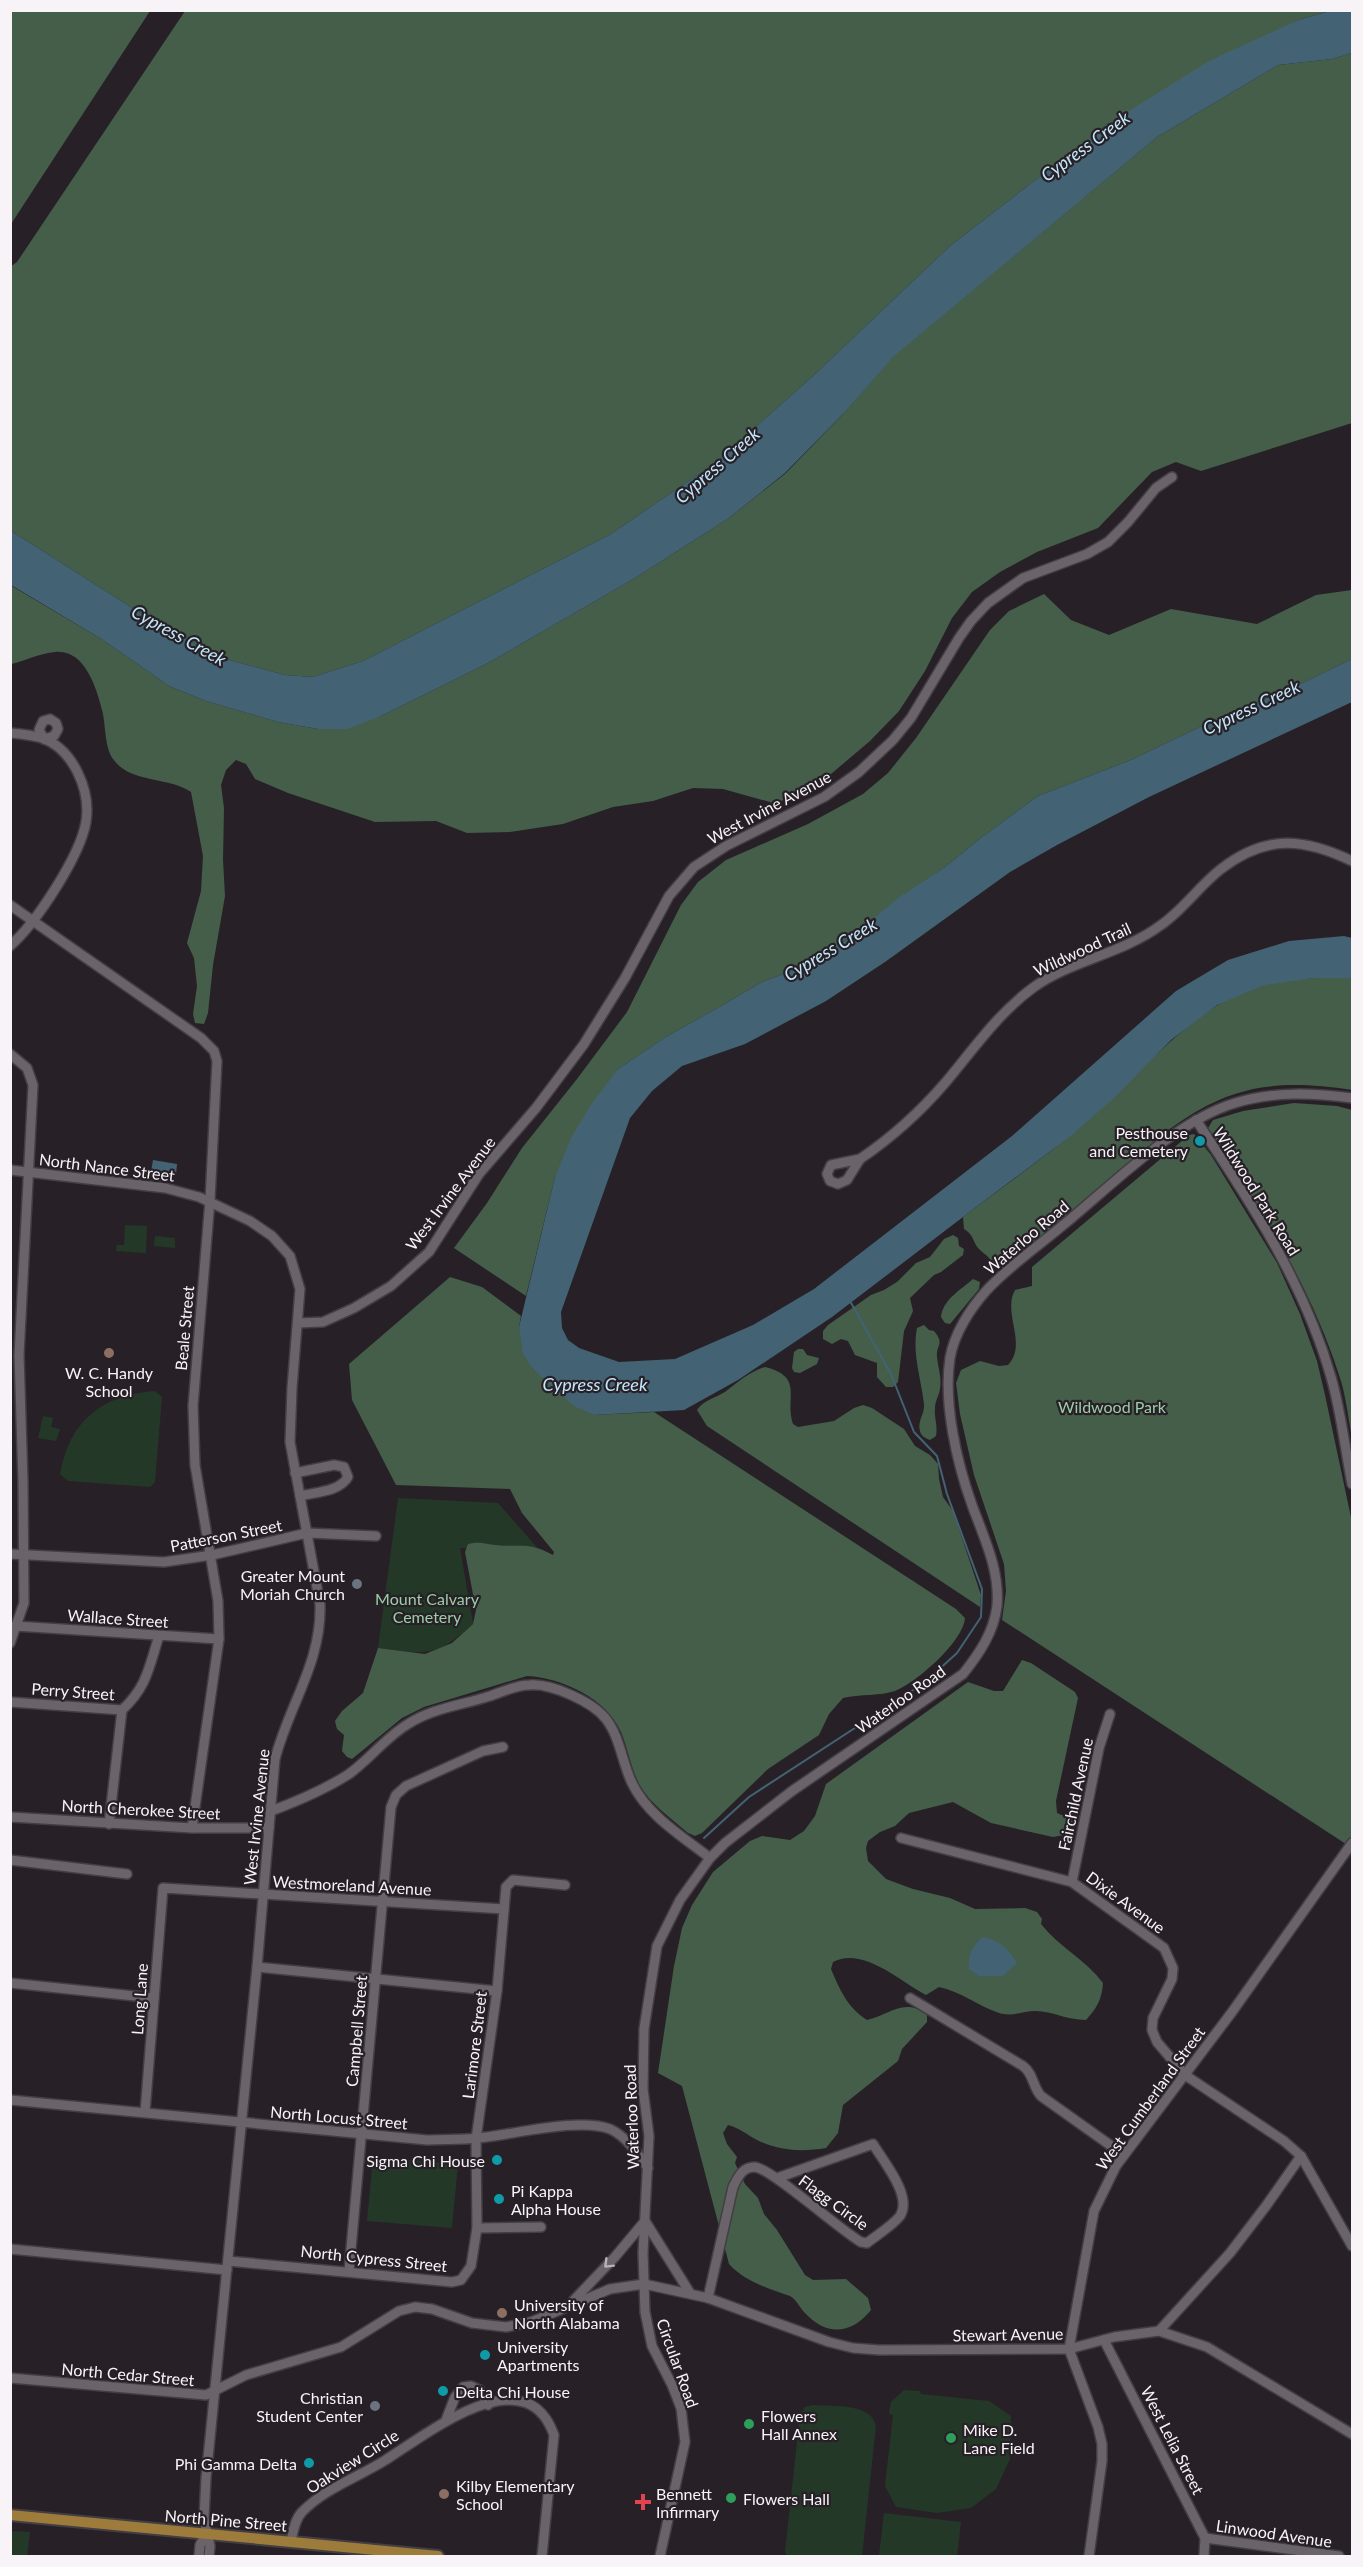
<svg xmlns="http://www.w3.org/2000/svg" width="1363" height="2567" font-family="Lato,sans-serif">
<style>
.green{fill:#243828}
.forest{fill:#445e49}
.water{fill:#436374}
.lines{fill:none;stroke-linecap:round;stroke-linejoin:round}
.stream{stroke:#436374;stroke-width:2}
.minor-casing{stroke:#433e43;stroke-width:12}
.major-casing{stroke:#433e43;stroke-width:14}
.minor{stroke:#6a636a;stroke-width:9}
.major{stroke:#9d7b3b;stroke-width:10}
.oneway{stroke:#b8b2b8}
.culture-dot{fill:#0f9aa8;stroke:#272127;stroke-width:2}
.education-dot{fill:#8d6e63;stroke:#272127;stroke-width:2}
.worship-dot{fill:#6b7280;stroke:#272127;stroke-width:2}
.leisure-dot{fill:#2e9e5b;stroke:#272127;stroke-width:2}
.health-dot{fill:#e0444e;stroke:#272127;stroke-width:2}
.labels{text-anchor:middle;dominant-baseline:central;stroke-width:4.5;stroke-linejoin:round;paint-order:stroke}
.street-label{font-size:16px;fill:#f7f3f7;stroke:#272127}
.poi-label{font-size:16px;fill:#f7f3f7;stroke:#272127;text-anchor:start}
.park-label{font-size:16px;fill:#9ccea7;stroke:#272127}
.water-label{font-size:18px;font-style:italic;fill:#c3e6fa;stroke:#272127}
</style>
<rect width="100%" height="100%" fill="#272127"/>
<g class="green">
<path d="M125,1225L147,1226L146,1253L116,1251L117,1245H124Z"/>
<path d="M155,1236L175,1238V1248L154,1246Z"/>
<path d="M155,1391L162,1397L155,1482L150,1487L68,1481L60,1474C69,1421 102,1395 155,1391Z"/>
<path d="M43,1416L53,1418L51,1427L60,1429L56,1441L38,1438Z"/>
<path d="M398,1498L498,1503L541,1552L460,1548L473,1624C435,1658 426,1654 378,1648Z"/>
<path d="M373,2157L458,2164L452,2228L367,2221Z"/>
<path d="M904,2390L920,2391L921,2394L989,2401L1011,2416L1010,2459L996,2489L971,2508L937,2513L896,2507L885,2486L893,2415L889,2414L891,2402Z"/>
<path d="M813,2405C832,2407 871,2402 876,2426L862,2556H787L785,2552L800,2414L805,2407Z"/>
<path d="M884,2513L961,2522L957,2556H879Z"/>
<path d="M10,2531L30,2532L27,2556H11Z"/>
</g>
<g class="forest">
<path d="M11,10L150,11L11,224L10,11Z"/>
<path d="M185,11H1330L1298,20L1068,155L950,246L813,376L715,463L611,534L363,661L313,677L285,675L218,657L142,614L11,531L10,267L17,262Z"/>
<path d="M1352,53V423L1201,471L1176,462L1152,472L1098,528L1037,552L1000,572L972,592L952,618L925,671L899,711L870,741L831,774L805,785L777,804L723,789L693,788L653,801L613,807L563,824L510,832L467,833L436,821L375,822L288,793L255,779L246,764L236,760L226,770L221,785L224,808L223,860L225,896L213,965L208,1013L204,1024L195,1023L193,1014L197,986L194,958L187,943L201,891L203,856L191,792C167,776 131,784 113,759C104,746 106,724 102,710C96,686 84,649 55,652C40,653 25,661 11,664L10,585L103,640L169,686L206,701L278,722L318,729L381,716L488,663L635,578L729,518L786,473L846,411L892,357L1157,137L1278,65L1332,59Z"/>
<path d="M1352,590V659L1290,689L1227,714L1131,760L1038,796L982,837L945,867L898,899L855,934L807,965L762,982L721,1006L664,1038L618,1069L555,1177L526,1296L454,1248L487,1203L522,1148L577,1079L627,1012L681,905L698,882L726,860L808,824L863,794L888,773L916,738L990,630L1009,611L1044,594L1071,620L1109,635L1171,609L1257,624L1316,595Z"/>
<path d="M1314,978H1352V1090C1276,1079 1229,1084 1166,1132L1005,1268L993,1265C989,1255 986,1256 979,1249C972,1241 975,1236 964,1229L963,1217C1004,1186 1047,1156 1086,1122C1138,1077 1196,1002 1264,984C1280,980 1298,980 1314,978Z"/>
<path d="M1294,1103L1337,1106L1352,1110V1438C1348,1417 1346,1395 1339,1375C1310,1285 1260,1206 1208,1128L1213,1120L1243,1111Z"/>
<path d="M1194,1134L1211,1155L1277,1263L1300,1314L1317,1361L1325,1395L1352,1522V1848L1002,1620L1006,1591L1004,1564L974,1475L960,1414L956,1383L961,1370L980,1361L999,1366L1008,1365C1028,1344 1002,1313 1015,1290L1032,1286V1267L1189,1135Z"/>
<path d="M953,1235L958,1238L959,1246L964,1249L963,1255L941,1272L934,1275L910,1298L913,1311L904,1331L898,1382L893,1387H886L877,1377V1363L855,1355L848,1341L841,1339L832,1344L823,1339V1331L828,1325L871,1295L884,1290L897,1282L916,1263L930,1257L944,1239Z"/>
<path d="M450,1277L482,1287L521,1316L519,1327L533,1369L594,1415L654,1412L956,1609L965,1618C963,1642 917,1682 895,1691C880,1696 860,1694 843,1698L829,1714L819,1735L768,1769L702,1833L695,1836L688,1833C672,1819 650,1804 639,1784C631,1768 628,1749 621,1732C606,1698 562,1678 527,1676L424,1707L402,1718L352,1759L347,1757L342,1751L344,1735L337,1729L335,1721L342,1711L363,1693L378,1648L425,1654L452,1643L473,1624L476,1610L465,1552L468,1544C481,1541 484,1544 496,1545C522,1548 527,1541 553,1555L554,1552L522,1513L510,1489L396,1485L352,1400L349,1364Z"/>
<path d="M973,1279L980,1282L979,1289L950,1324L945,1323L941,1317C943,1299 961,1290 973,1279Z"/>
<path d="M924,1325L929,1330L934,1331C945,1344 936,1345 937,1357C938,1368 942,1377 940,1389C939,1396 935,1401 935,1408C934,1418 938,1425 936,1436L930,1440C925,1438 921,1436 920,1431C917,1421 925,1414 924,1404C921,1377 912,1354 917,1328Z"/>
<path d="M798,1349H803L807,1355L819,1358L817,1364L800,1373L794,1372L792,1368L794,1352Z"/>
<path d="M765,1367C805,1377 784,1398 793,1424L798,1427L834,1421L854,1408L863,1405L872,1408L904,1429L915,1446L930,1455L938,1464L939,1479L943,1497L953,1511L981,1595L980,1607L707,1426L697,1410C704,1400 715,1398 725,1392C738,1382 749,1372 765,1367Z"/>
<path d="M1022,1660L1031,1663L1075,1692L1078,1698L1056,1801L1057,1813L1071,1819L1077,1825L1069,1834L1053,1837L991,1823L953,1802L909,1813L895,1826L880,1832L868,1841L866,1848L868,1861L886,1879L913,1889L950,1898L975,1909L1025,1908L1037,1912L1042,1919L1041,1924C1059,1947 1086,1960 1103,1983C1102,1999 1097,2008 1086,2020C1066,2020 1052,2011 1036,2011C1022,2011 1013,2017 999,2013C978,2006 962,1992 939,1987L926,1995C901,1982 863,1946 833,1962L831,1969C840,1990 847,2007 867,2020C892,2014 902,1998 927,2014V2022L902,2049L898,2061L843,2105L838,2133L826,2148C803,2152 779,2151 757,2140C747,2135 740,2128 728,2125L723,2133L727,2144L737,2157L735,2163L745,2184L758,2198L764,2214L777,2230L805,2275L813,2280L846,2279L868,2298L871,2310C851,2335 826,2336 805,2313C800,2308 796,2299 790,2296C769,2289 744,2281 729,2264L682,2086L658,2073L674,1966L682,1928L692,1905L713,1872L750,1841L762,1836L790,1840L804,1831L815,1816L826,1784L968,1682L994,1691H1003Z"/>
</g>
<g class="water">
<path d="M1330,11H1352V53L1332,59L1278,65L1157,137L893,357L846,411L785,473L729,518L635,578L488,663L381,716L347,729H318L278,722L206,701L169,686L103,640L11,585V531L142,614L218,657L285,675L313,677L363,661L611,534L715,463L813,376L950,246L1068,155L1129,111L1209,61L1298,20Z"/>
<path d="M1352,659V702L1149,797L1057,845L1010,872L885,962L826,1001L745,1044L682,1066L652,1091L630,1118L561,1312L562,1328L568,1340L579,1348L619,1362L675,1359L753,1325L814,1289L1012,1136L1176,991L1228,960L1289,941L1344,936L1352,938V978H1314L1264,985L1217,1005L1171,1040L1114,1098L1072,1135L963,1217L832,1317L738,1380L684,1410L594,1415L574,1406L533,1369L523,1354L519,1327L555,1177L571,1138L590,1106L618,1069L664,1038L721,1006L762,982L807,965L855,934L898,898L945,867L982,837L1038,796L1131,760L1227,714L1290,689Z"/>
<path d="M153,1160L177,1164L176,1175L151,1172Z"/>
<path d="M982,1937C998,1939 1009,1949 1017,1963L1003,1976H979L969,1969C968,1955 972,1947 982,1937Z"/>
</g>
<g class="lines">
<path class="stream" d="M704,1838L749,1797L924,1683L957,1653L981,1617L982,1589L947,1494L937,1456L914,1432L891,1374L850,1301"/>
<defs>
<g id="minor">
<path d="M50,719L56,723L58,729L54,736L44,739L39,730L43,721Z"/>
<path d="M10,733C21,734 32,735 42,738C73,749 91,790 86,822C80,856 37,922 10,946"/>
<path d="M10,905L201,1038L214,1051L217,1061L210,1200L193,1406L195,1465L218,1601L219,1639L192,1828"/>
<path d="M10,1054L27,1068L33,1085L19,1355L23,1481L24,1603L10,1643"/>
<path d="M1196,1120C1250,1201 1304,1282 1331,1377C1341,1411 1345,1449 1352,1484"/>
<path d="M860,1159C891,1138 920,1112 945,1083C973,1050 998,1013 1034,987C1072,960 1122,954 1161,925C1184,909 1199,886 1221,869C1266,834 1304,838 1352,861"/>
<path d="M860,1159L847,1180L838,1184L830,1181L827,1174L831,1165Z"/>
<path d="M10,1170L165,1188L199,1197L250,1221L272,1236L290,1256L300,1289L292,1388L290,1442L320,1604C322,1662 289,1705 275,1759L257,1967L206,2478L204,2518L210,2546L209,2556"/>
<path d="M298,1323L323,1322L354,1308L391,1286L429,1252L479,1174L536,1108L584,1044L625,978L669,896L694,867L726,846L824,797L859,772L893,740L911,718L959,638L971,621L988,603L1023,578L1087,554L1108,542L1128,522L1156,488L1172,477"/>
<path d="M295,1473L334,1465L344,1467L348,1477C339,1492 316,1492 300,1496"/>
<path d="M10,1554L164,1562L212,1555L307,1533L376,1536"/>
<path d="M15,1626L219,1639"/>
<path d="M10,1702L122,1710C147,1687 149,1667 159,1636"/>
<path d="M271,1811C298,1801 324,1790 349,1774C370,1759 386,1737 408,1724C432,1708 463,1705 490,1696C502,1692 516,1685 529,1685C551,1683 593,1702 606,1719C620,1737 622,1762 632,1783C647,1815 683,1837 710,1858"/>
<path d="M10,1817L192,1828H269"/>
<path d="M109,1824L122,1710"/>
<path d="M901,1838L1072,1882L1164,1948L1173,1968L1172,1979L1153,2018L1152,2030L1157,2042L1185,2075L1284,2141L1301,2156L1352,2246"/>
<path d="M10,1860L127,1874"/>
<path d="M1072,1882L1099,1748L1110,1714"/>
<path d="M257,1967L497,1991"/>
<path d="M10,1983L154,1998"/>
<path d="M910,1998L1023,2066C1034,2074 1032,2086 1041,2096L1124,2155"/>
<path d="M10,2100L427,2140C444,2139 461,2140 478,2138C512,2135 579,2117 610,2129C626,2136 638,2154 648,2168"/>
<path d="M145,2112L163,1888L504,1909"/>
<path d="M477,2228L541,2227"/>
<path d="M10,2249L227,2270"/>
<path d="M228,2261L452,2282L461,2280L471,2266L477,2228L476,2139L497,1991L506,1887L513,1880L565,1885"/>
<path d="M349,2271L391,1807L396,1795L406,1786L483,1751L503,1747"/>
<path d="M708,2298L733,2187C738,2177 742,2167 755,2167C772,2169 840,2230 861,2242L867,2243C877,2235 892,2226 900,2216C913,2196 883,2161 873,2144L777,2178"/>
<path d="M573,2301L614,2258L645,2221L690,2293"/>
<path d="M1159,2331L1230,2253L1266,2206L1301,2156"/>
<path d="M1104,2340L1205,2538L1204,2556"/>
<path d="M10,2378L206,2395L246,2375L341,2347L399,2311L415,2307L432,2309L472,2323L506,2327L531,2322L610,2289L644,2284L708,2298L829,2342L853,2348L879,2350L1069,2349L1114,2337L1159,2331L1207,2347L1352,2434"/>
<path d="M446,2420L455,2397L463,2387L471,2386L480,2390L488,2405"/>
<path d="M1205,2538L1339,2556"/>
<path d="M291,2541C293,2532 295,2519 302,2512C324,2489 358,2477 384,2461C426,2435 525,2354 554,2435L542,2556"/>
<path d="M199,2556L200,2545L206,2534"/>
<path d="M660,2556L685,2442L681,2408L672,2385L652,2346L645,2312L643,2253L649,2136L643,2089L644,2029L657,1946L680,1900L710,1858L725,1843L792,1791L963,1674C979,1654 994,1632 997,1606C1000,1570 984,1538 972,1505C957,1463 943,1403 950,1358C954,1334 970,1309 986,1291C1008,1267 1037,1247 1062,1226C1111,1186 1175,1121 1235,1103C1274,1091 1313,1093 1352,1098"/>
<path d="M1089,2556L1102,2461V2444L1098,2427L1069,2349L1094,2211L1116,2166L1232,2012L1352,1843"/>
</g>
<path id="major" d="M10,2515L438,2556"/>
</defs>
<use href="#minor" class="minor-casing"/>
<use href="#major" class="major-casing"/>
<use href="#minor" class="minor"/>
<use href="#major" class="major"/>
</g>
<defs><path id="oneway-chevron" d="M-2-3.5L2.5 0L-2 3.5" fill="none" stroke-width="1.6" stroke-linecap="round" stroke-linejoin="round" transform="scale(1.5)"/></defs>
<use class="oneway" href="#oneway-chevron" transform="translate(608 2264) rotate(135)"/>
<g class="culture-dot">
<circle cx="1200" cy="1141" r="6"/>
<circle cx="497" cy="2160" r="6"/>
<circle cx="499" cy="2199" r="6"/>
<circle cx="485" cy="2355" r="6"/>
<circle cx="443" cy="2391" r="6"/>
<circle cx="309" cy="2463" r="6"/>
</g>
<g class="education-dot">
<circle cx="109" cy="1353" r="6"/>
<circle cx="502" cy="2313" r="6"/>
<circle cx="444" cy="2494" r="6"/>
</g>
<g class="worship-dot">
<circle cx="357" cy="1584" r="6"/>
<circle cx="375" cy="2406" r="6"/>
</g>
<g class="leisure-dot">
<circle cx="749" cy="2424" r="6"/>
<circle cx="951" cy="2438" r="6"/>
<circle cx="731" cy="2498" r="6"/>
</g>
<path class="health-dot" d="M640 2493h6v6h6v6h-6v6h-6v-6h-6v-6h6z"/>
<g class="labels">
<g class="street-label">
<text transform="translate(769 807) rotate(-28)">West Irvine Avenue</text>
<text transform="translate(1082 949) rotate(-25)">Wildwood Trail</text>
<text transform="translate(107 1167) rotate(7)">North Nance Street</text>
<text transform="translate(1257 1191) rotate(58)">Wildwood Park Road</text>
<text transform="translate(450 1193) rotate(-53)">West Irvine Avenue</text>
<text transform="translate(1026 1237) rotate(-40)">Waterloo Road</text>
<text transform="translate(184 1328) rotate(-85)">Beale Street</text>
<text transform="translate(226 1535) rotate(-11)">Patterson Street</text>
<text transform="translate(118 1618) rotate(4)">Wallace Street</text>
<text transform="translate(73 1691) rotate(4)">Perry Street</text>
<text transform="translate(900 1699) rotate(-35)">Waterloo Road</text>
<text transform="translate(1075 1794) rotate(-78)">Fairchild Avenue</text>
<text transform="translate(141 1809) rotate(3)">North Cherokee Street</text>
<text transform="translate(256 1817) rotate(-84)">West Irvine Avenue</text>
<text transform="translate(352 1885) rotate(3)">Westmoreland Avenue</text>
<text transform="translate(1126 1902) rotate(36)">Dixie Avenue</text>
<text transform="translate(139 1999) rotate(-86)">Long Lane</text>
<text transform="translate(356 2031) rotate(-85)">Campbell Street</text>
<text transform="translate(474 2045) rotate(-83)">Larimore Street</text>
<text transform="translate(1150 2098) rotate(-54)">West Cumberland Street</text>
<text transform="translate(339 2117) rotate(5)">North Locust Street</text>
<text transform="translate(631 2117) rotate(-92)">Waterloo Road</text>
<text transform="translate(834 2202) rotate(36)">Flagg Circle</text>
<text transform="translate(374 2258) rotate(6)">North Cypress Street</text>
<text transform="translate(1008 2334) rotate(-1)">Stewart Avenue</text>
<text transform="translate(678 2363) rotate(70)">Circular Road</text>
<text transform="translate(128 2374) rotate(5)">North Cedar Street</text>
<text transform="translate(1173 2440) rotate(63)">West Lelia Street</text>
<text transform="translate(352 2461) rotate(-32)">Oakview Circle</text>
<text transform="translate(226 2520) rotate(5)">North Pine Street</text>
<text transform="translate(1274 2533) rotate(8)">Linwood Avenue</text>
</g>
<g class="poi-label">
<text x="1188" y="1132" text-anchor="end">Pesthouse<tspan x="1188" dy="18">and Cemetery</tspan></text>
<text x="109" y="1372" text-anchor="middle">W. C. Handy<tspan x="109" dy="18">School</tspan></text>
<text x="345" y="1575" text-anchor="end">Greater Mount<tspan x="345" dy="18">Moriah Church</tspan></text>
<text x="485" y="2160" text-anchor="end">Sigma Chi House</text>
<text x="511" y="2190">Pi Kappa<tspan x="511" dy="18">Alpha House</tspan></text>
<text x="514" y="2304">University of<tspan x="514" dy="18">North Alabama</tspan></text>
<text x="497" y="2346">University<tspan x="497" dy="18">Apartments</tspan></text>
<text x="455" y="2391">Delta Chi House</text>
<text x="363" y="2397" text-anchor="end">Christian<tspan x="363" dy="18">Student Center</tspan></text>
<text x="761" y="2415">Flowers<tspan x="761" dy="18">Hall Annex</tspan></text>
<text x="963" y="2429">Mike D.<tspan x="963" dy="18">Lane Field</tspan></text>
<text x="297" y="2463" text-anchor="end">Phi Gamma Delta</text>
<text x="456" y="2485">Kilby Elementary<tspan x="456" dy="18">School</tspan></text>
<text x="656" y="2493">Bennett<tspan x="656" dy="18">Infirmary</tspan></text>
<text x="743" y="2498">Flowers Hall</text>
</g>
<g class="park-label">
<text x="1112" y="1406">Wildwood Park</text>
<text x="427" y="1598">Mount Calvary<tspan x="427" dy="18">Cemetery</tspan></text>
</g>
<g class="water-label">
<text transform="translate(1085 146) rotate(-36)">Cypress Creek</text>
<text transform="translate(717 465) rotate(-41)">Cypress Creek</text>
<text transform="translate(179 635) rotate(29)">Cypress Creek</text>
<text transform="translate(1251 707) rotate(-25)">Cypress Creek</text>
<text transform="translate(830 949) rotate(-31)">Cypress Creek</text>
<text x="595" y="1384">Cypress Creek</text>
</g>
</g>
<rect width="1363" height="2567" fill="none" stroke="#f7f3f7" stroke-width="24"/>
</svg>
